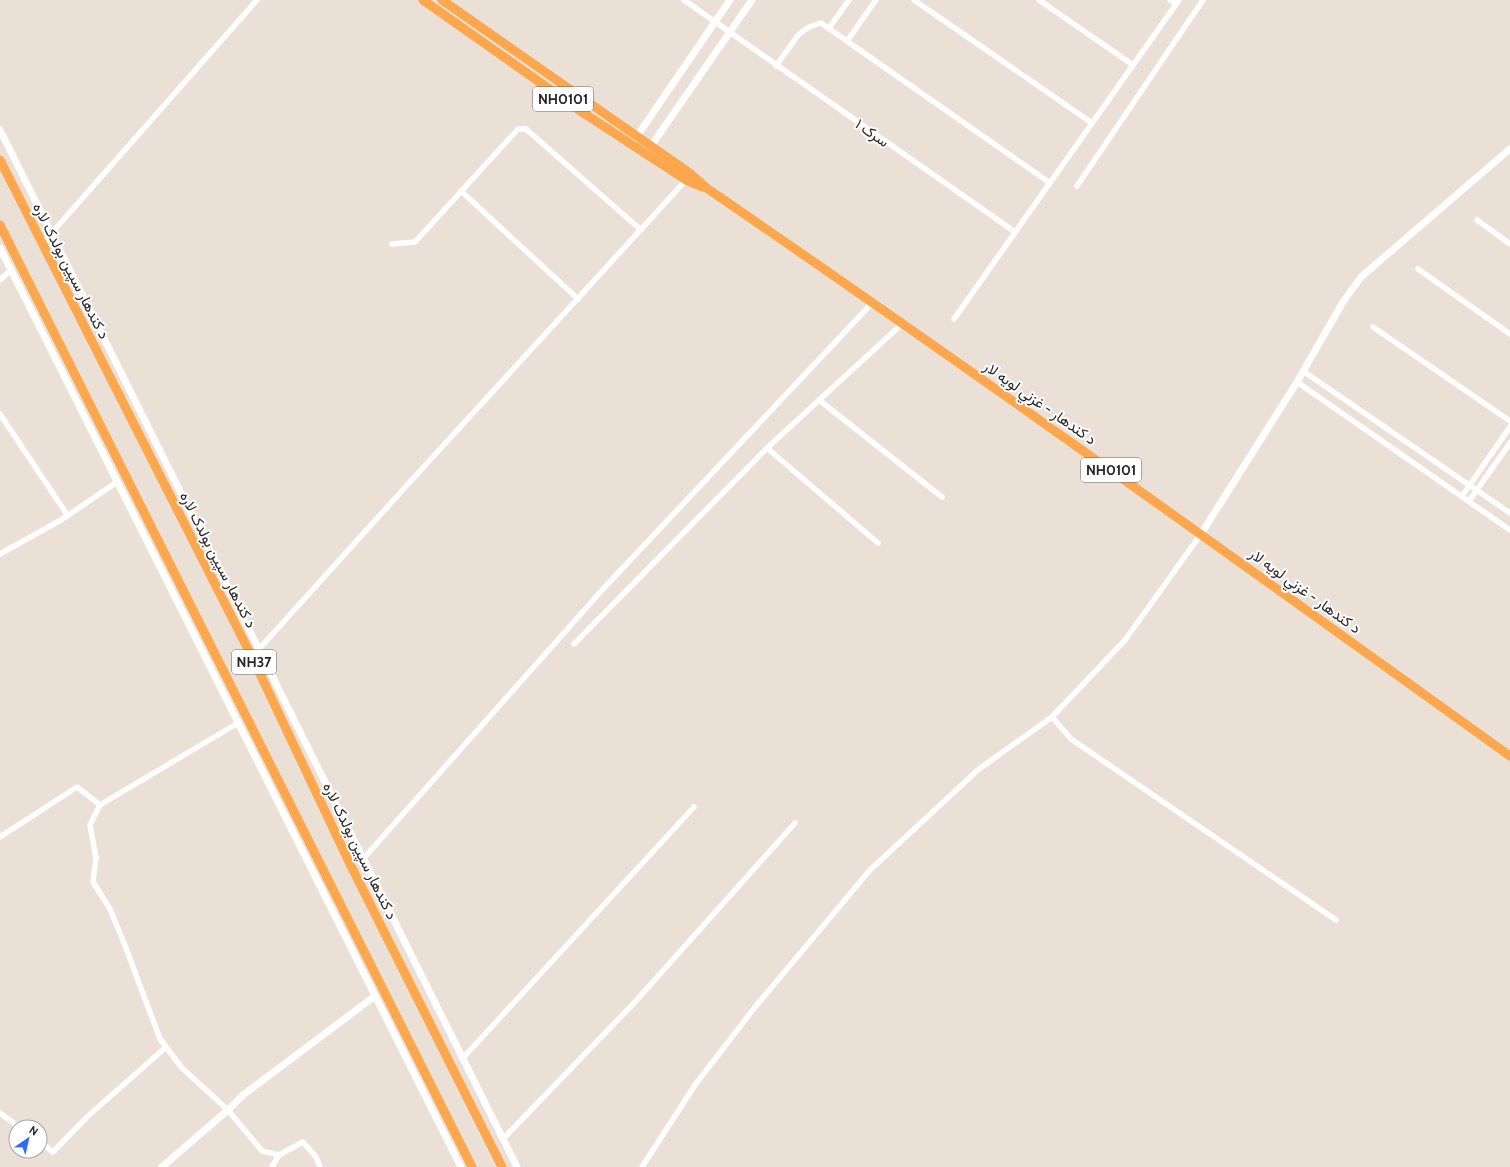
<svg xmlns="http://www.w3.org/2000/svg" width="1510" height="1167" font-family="Cabin,Vazirmatn,sans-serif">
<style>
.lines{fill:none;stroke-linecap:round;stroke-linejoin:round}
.minor{stroke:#fff;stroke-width:5.5}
.tertiary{stroke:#fff;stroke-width:7}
.trunk{stroke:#fca64d;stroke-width:9}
.labels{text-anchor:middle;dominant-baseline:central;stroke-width:4;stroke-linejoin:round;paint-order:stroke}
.shield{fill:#fff;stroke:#686868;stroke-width:1}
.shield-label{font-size:14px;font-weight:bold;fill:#272727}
.street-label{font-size:15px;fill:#272727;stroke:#fff}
</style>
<rect width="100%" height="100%" fill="#ebe0d6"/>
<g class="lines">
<g class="minor">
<path d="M684,0L1015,232"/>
<path d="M914,0L1092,123"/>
<path d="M1039,0L1133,65"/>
<path d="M1170,0L1176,4"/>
<path d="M829,28L849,0"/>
<path d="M847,41L876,0"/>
<path d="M776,66L799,34L809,27L821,23L1050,183"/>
<path d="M1077,186L1203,0"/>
<path d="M461,191L578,299"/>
<path d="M1477,220L1510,244"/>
<path d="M42,244L257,0"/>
<path d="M392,244L415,242L518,129H526L641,230"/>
<path d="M1418,269L1510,334"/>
<path d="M0,280L11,270"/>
<path d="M954,319L1179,0"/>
<path d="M1373,327L1510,421"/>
<path d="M1303,371L1510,513"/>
<path d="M1297,382L1510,530"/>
<path d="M819,400L942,497"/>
<path d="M0,414L68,516"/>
<path d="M767,448L878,543"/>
<path d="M1462,496L1510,427"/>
<path d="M1469,501L1510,443"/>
<path d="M0,554L61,520L117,482"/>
<path d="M574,644L767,448L903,323"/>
<path d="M259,649L409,483L687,179"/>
<path d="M1052,717L1071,739L1336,920"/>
<path d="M100,805L90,825L96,858L93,882L110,909L124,943L160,1039L182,1068L228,1110L262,1151L279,1155L303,1142L316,1157L320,1167"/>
<path d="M0,837L77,787L100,805L238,723"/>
<path d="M363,859L603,589L873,302"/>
<path d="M462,1059L694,807"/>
<path d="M0,1113L19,1127"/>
<path d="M503,1139L634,1003L795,823"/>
<path d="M40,1142L53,1152L87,1117L166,1047"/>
<path d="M272,1167L279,1155"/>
<path d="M642,1167L695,1085L755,1007L870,870L979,769L1052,717L1125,640L1201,534"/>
</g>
<g class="tertiary">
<path d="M0,130L517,1167"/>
<path d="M631,145L730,0"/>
<path d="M649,149L752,0"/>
<path d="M0,248L461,1167"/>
<path d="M1201,534L1297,382L1343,302L1361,277L1510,149"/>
<path d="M162,1167L228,1110L242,1096L375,996"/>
</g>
<g class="trunk">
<path d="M423,0L582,112L686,180L703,187"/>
<path d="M442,0L691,174L708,189C978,374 1244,565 1510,756"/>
<path d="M0,160L252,657L351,866L502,1167"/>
<path d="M0,225L472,1167"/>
</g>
</g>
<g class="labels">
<g class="shield">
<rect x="533" y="87" width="60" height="24" rx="3"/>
<rect x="1081" y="458" width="60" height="24" rx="3"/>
<rect x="232" y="650" width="44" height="24" rx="3"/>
</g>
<g class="shield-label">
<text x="563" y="99">NH0101</text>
<text x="1111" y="470">NH0101</text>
<text x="254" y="662">NH37</text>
</g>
<g class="street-label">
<text transform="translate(872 133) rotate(35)">سرک ۱</text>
<text transform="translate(71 271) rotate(63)">د کندهار سپین بولدک لاره</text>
<text transform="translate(1040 403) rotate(35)">د کندهار - غزني لويه لار</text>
<text transform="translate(218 560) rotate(63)">د کندهار سپین بولدک لاره</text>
<text transform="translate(1305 591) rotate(36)">د کندهار - غزني لويه لار</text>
<text transform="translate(360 851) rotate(64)">د کندهار سپین بولدک لاره</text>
</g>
</g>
<g transform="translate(28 1139) rotate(34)"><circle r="19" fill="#ffffff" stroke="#a9a9a9"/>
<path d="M0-3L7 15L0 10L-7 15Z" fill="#2f69ff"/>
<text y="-6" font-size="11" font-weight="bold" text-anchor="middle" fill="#272727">N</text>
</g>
</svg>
